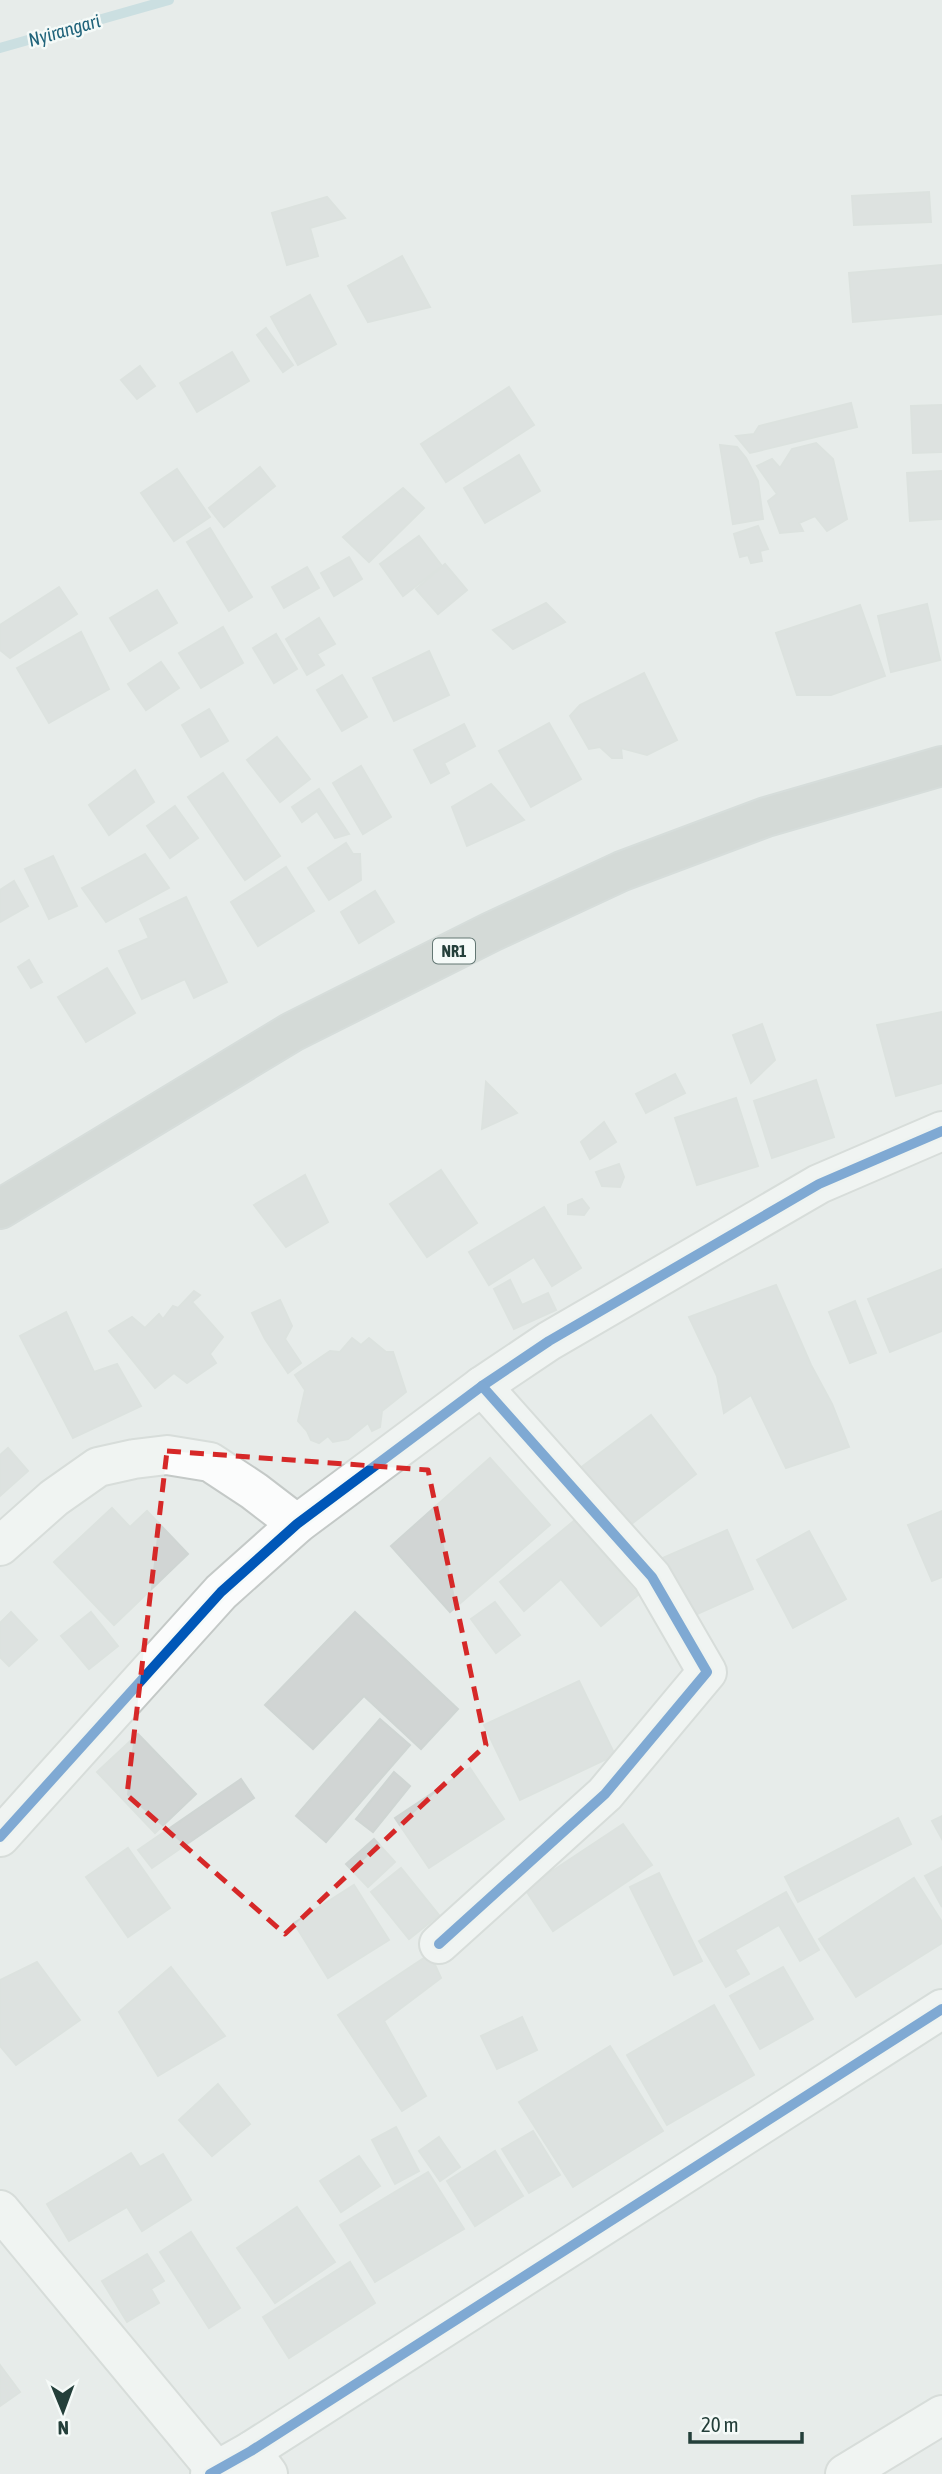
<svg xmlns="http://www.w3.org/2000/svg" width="942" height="2474" font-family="'Asap Condensed',sans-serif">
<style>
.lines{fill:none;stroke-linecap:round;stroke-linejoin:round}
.stream{stroke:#a9ced8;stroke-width:10}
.building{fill:#d1d5d4;stroke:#cfd5d3;stroke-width:2}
.street-casing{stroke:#c4c9c7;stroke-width:42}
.secondary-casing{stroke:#c2c9c7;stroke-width:42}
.highway-casing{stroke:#c2cac9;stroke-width:42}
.street{stroke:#fbfcfc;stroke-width:38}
.secondary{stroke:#fbfcfc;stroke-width:38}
.highway{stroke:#bcc3c2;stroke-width:38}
.cycleway-casing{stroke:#f5faf8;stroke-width:15}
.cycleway{stroke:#0057b8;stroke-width:10}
.marked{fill:none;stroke:#d62828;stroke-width:5;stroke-dasharray:14 9;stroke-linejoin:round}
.labels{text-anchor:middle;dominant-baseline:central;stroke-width:5;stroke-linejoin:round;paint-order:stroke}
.shield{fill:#f5faf8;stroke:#637773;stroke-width:2}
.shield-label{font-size:16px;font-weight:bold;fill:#243f3a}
.water-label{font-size:19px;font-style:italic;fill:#1f637a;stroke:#f5faf8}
</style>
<rect width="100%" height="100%" fill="#e7ecea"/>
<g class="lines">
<path class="stream" d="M0,48L169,0"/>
</g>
<g class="building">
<path d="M929,192L931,222L854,225L852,196Z"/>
<path d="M327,197L345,218L310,228L318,256L287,265L272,213Z"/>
<path d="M402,256L430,307L368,322L348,286Z"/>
<path d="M942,265V314L853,322L849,273Z"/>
<path d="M310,295L336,344L298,365L271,317Z"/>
<path d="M266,328L293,365L283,372L257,335Z"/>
<path d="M232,352L249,381L197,412L180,383Z"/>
<path d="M140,366L155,386L137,399L121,380Z"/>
<path d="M509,387L534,425L446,482L421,444Z"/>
<path d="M851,403L857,427L750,453L736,436L754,434L759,426Z"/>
<path d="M942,405V452L913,453L911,406Z"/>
<path d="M816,443L833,459L847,519L827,531L815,516L799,523L803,531L780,533L768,501L777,494L757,466L772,459L780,468L792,449Z"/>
<path d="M720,445L737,447L746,458L758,481L763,519L733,524Z"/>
<path d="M519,455L540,491L485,523L464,488Z"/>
<path d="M260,467L275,486L224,527L209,508Z"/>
<path d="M177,469L210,517L174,541L141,493Z"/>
<path d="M942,471V519L910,521L907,473Z"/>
<path d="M403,488L424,508L369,562L343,537Z"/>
<path d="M758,526L768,549L760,551L762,561L751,563L748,555L740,557L734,534Z"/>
<path d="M210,528L252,597L229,611L187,542Z"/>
<path d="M419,536L442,566L403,596L380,564Z"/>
<path d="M349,557L362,579L334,596L321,573Z"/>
<path d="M445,564L467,590L438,614L416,589Z"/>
<path d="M307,567L319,588L284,608L272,587Z"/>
<path d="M59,587L77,614L10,658L0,650V625Z"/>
<path d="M157,590L177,623L130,651L110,618Z"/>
<path d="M546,603L565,622L513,649L493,630Z"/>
<path d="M927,604L940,660L891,672L878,616Z"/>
<path d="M860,605L885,676L831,695H797L776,633Z"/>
<path d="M319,618L335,644L317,654L324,665L307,675L286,639Z"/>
<path d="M223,627L243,663L201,688L179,653Z"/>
<path d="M81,632L109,689L49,723L17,668Z"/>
<path d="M276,634L297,669L274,683L253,648Z"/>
<path d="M429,651L449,695L394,721L373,678Z"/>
<path d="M161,662L179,688L146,710L128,684Z"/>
<path d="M644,673L677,740L647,755L621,748L622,758H612L600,747L589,749L570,716L580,705Z"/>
<path d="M342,675L367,717L342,731L317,690Z"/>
<path d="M209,709L228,741L201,757L182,725Z"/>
<path d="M549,723L581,779L531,807L499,751Z"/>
<path d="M464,724L475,746L444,763L449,773L431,783L414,750Z"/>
<path d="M277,737L310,779L280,802L247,760Z"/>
<path d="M361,766L391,817L363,834L333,783Z"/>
<path d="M135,770L154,802L109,835L89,805Z"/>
<path d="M223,773L280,856L245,880L188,797Z"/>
<path d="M491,784L524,820L467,846L452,807Z"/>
<path d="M319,789L349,834L335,838L317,811L302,822L292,807Z"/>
<path d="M175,806L198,838L170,858L147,826Z"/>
<path d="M346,843L353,854H360L361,880L329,900L308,868Z"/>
<path d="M145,854L169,888L106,922L82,888Z"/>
<path d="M53,856L77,906L49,919L25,869Z"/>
<path d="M286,867L314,911L258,946L231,902Z"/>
<path d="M14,881L28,906L0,922V890Z"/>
<path d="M375,891L394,922L359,943L341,912Z"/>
<path d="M186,897L227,982L194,998L185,979L142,999L119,951L149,938L140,919Z"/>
<path d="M29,960L42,982L31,988L18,967Z"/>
<path d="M107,968L135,1013L86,1042L58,997Z"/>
<path d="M942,1012V1083L896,1096L877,1025Z"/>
<path d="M762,1024L775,1060L751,1083L733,1035Z"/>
<path d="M675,1074L685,1093L646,1113L636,1094Z"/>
<path d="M816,1080L834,1137L772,1158L754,1101Z"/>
<path d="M486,1082L517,1113L482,1129Z"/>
<path d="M736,1098L758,1166L697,1185L675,1118Z"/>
<path d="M604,1122L616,1142L590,1159L581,1142Z"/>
<path d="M619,1164L624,1177L620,1187L602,1186L596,1172Z"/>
<path d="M441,1170L477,1223L427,1257L390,1204Z"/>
<path d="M305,1175L328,1222L286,1247L254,1205Z"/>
<path d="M582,1199L589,1208L584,1215L568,1214V1205Z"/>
<path d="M544,1207L581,1268L552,1286L534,1257L489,1285L469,1252Z"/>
<path d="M942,1269V1331L890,1352L868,1299Z"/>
<path d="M510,1280L522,1305L548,1293L556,1310L514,1329L494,1289Z"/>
<path d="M776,1285L811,1365L832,1404L849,1447L786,1468L751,1395L724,1413L717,1376L689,1317Z"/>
<path d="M194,1291L200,1295L192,1302L223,1337L210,1354L216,1363L187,1383L174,1373L155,1388L109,1331L132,1317L145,1328L159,1314L163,1319L173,1306L178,1308Z"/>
<path d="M280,1300L292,1326L285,1339L301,1363L288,1373L265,1339L252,1313Z"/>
<path d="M855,1301L876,1353L850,1363L829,1312Z"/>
<path d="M66,1312L94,1372L117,1364L141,1406L73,1438L20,1336Z"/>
<path d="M352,1338L361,1345L369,1338L386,1352H393L406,1392L382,1411L380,1427L372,1431L368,1423L348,1439L333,1442L328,1436L319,1443L311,1440L307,1431L298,1421L305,1390L295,1375L330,1351L340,1352Z"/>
<path d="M651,1415L696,1474L621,1532L575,1472Z"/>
<path d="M8,1448L28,1471L0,1496V1455Z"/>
<path d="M490,1458L550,1525L450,1612L391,1546Z"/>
<path d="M112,1508L130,1527L147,1511L188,1554L114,1625L54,1562Z"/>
<path d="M942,1511V1577L932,1581L908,1525Z"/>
<path d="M575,1520L638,1595L601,1626L561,1579L524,1611L500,1582Z"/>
<path d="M727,1530L753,1589L684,1620L658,1560Z"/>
<path d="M809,1531L846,1599L793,1628L757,1560Z"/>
<path d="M495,1602L520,1635L496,1653L471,1619Z"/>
<path d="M11,1612L37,1640L9,1666L0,1657V1623Z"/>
<path d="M91,1612L118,1646L89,1669L61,1636Z"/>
<path d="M355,1612L458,1709L421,1749L364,1696L313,1749L265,1705Z"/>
<path d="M579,1681L615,1755L520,1800L484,1725Z"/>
<path d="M380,1719L410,1745L326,1842L296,1816Z"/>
<path d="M138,1734L196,1794L155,1833L97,1772Z"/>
<path d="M470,1768L504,1819L429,1868L395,1818Z"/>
<path d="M394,1772L410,1786L373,1832L356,1819Z"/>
<path d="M241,1779L254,1798L152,1868L138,1850Z"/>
<path d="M942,1816V1839L932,1821Z"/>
<path d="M898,1818L911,1844L798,1902L785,1877Z"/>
<path d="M623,1824L652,1865L553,1931L525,1889Z"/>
<path d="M374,1839L395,1862L368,1887L346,1864Z"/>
<path d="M128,1848L170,1908L128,1937L86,1877Z"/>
<path d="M942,1867V1907L925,1876Z"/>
<path d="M401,1868L439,1915L409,1939L371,1892Z"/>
<path d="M659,1873L702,1961L674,1975L630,1887Z"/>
<path d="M914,1878L942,1922V1943L856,1997L819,1939Z"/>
<path d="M354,1885L389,1940L328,1978L294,1923Z"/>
<path d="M786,1892L819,1950L800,1961L779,1925L735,1950L749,1974L726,1987L699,1941Z"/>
<path d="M430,1954L441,1978L384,2021L426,2096L402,2111L338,2015Z"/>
<path d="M37,1962L80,2020L16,2065L0,2046V1980Z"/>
<path d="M171,1967L225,2036L158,2076L119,2012Z"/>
<path d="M783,1967L813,2019L760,2049L730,1996Z"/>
<path d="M714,2005L754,2075L667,2125L627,2055Z"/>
<path d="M522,2017L537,2050L497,2069L481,2036Z"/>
<path d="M610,2046L663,2131L573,2187L519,2102Z"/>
<path d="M218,2084L250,2124L212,2156L179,2120Z"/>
<path d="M396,2127L419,2171L395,2184L372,2140Z"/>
<path d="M533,2131L560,2175L529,2193L502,2149Z"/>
<path d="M439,2137L460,2167L440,2181L419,2151Z"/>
<path d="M495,2151L523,2196L475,2226L447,2181Z"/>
<path d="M131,2153L140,2167L163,2154L191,2200L142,2231L127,2207L69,2241L47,2204Z"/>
<path d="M359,2156L380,2186L341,2212L320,2181Z"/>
<path d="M428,2172L464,2229L375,2282L340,2225Z"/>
<path d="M297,2207L335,2262L275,2303L237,2248Z"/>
<path d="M191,2232L240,2308L209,2328L160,2252Z"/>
<path d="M147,2254L164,2281L151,2289L159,2303L127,2322L102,2281Z"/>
<path d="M350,2262L375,2303L289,2358L263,2317Z"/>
<path d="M0,2365L20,2392L0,2406Z"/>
</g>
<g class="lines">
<defs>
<g id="street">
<path d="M0,1546L54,1498L98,1467L134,1459L167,1455L210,1462L254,1491L297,1524"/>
<path d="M0,1837L221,1592L297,1524L482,1386L549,1341L819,1184L942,1131"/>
<path d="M439,1944L605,1794L707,1672L652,1577L482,1386"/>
<path d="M0,2210L216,2470"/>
<path d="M251,2451L268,2474"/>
<path d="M845,2474L942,2415"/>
</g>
<path id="secondary" d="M210,2474L251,2451L942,2009"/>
<path id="highway" d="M0,1209L292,1032L491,932L622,871L766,817L942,766"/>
</defs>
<use href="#street" class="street-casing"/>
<use href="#secondary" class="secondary-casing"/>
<use href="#highway" class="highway-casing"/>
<use href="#street" class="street"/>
<use href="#secondary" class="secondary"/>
<use href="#highway" class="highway"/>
<defs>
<g id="cycleway">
<path d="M0,1837L221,1592L297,1524L482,1386L549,1341L819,1184L942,1131"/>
<path d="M439,1944L605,1794L707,1672L652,1577L482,1386"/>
<path d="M210,2474L251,2451L942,2009"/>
</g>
</defs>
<use href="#cycleway" class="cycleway-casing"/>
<use href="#cycleway" class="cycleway"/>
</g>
<path d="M0 0H942V2474H0ZM167,1451L428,1470L486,1745L285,1934L127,1795Z" fill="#e7ecea" fill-opacity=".55" fill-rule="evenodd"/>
<path class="marked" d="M167,1451L428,1470L486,1745L285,1934L127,1795Z"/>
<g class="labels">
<rect class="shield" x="433" y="938.5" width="42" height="25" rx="5"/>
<g class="shield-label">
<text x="454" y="951">NR1</text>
</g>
<g class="water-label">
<text transform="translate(64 30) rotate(-16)">Nyirangari</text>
</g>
</g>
<g transform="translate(63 2411) rotate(179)" stroke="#f5faf8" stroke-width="5" paint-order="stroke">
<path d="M0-5L12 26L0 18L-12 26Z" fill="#243f3a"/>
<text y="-10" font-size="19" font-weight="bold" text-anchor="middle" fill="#243f3a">N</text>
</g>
<path d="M690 2432v10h112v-10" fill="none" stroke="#243f3a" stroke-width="3.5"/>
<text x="701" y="2432" font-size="21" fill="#243f3a" stroke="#f5faf8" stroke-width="5" paint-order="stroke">20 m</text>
</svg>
